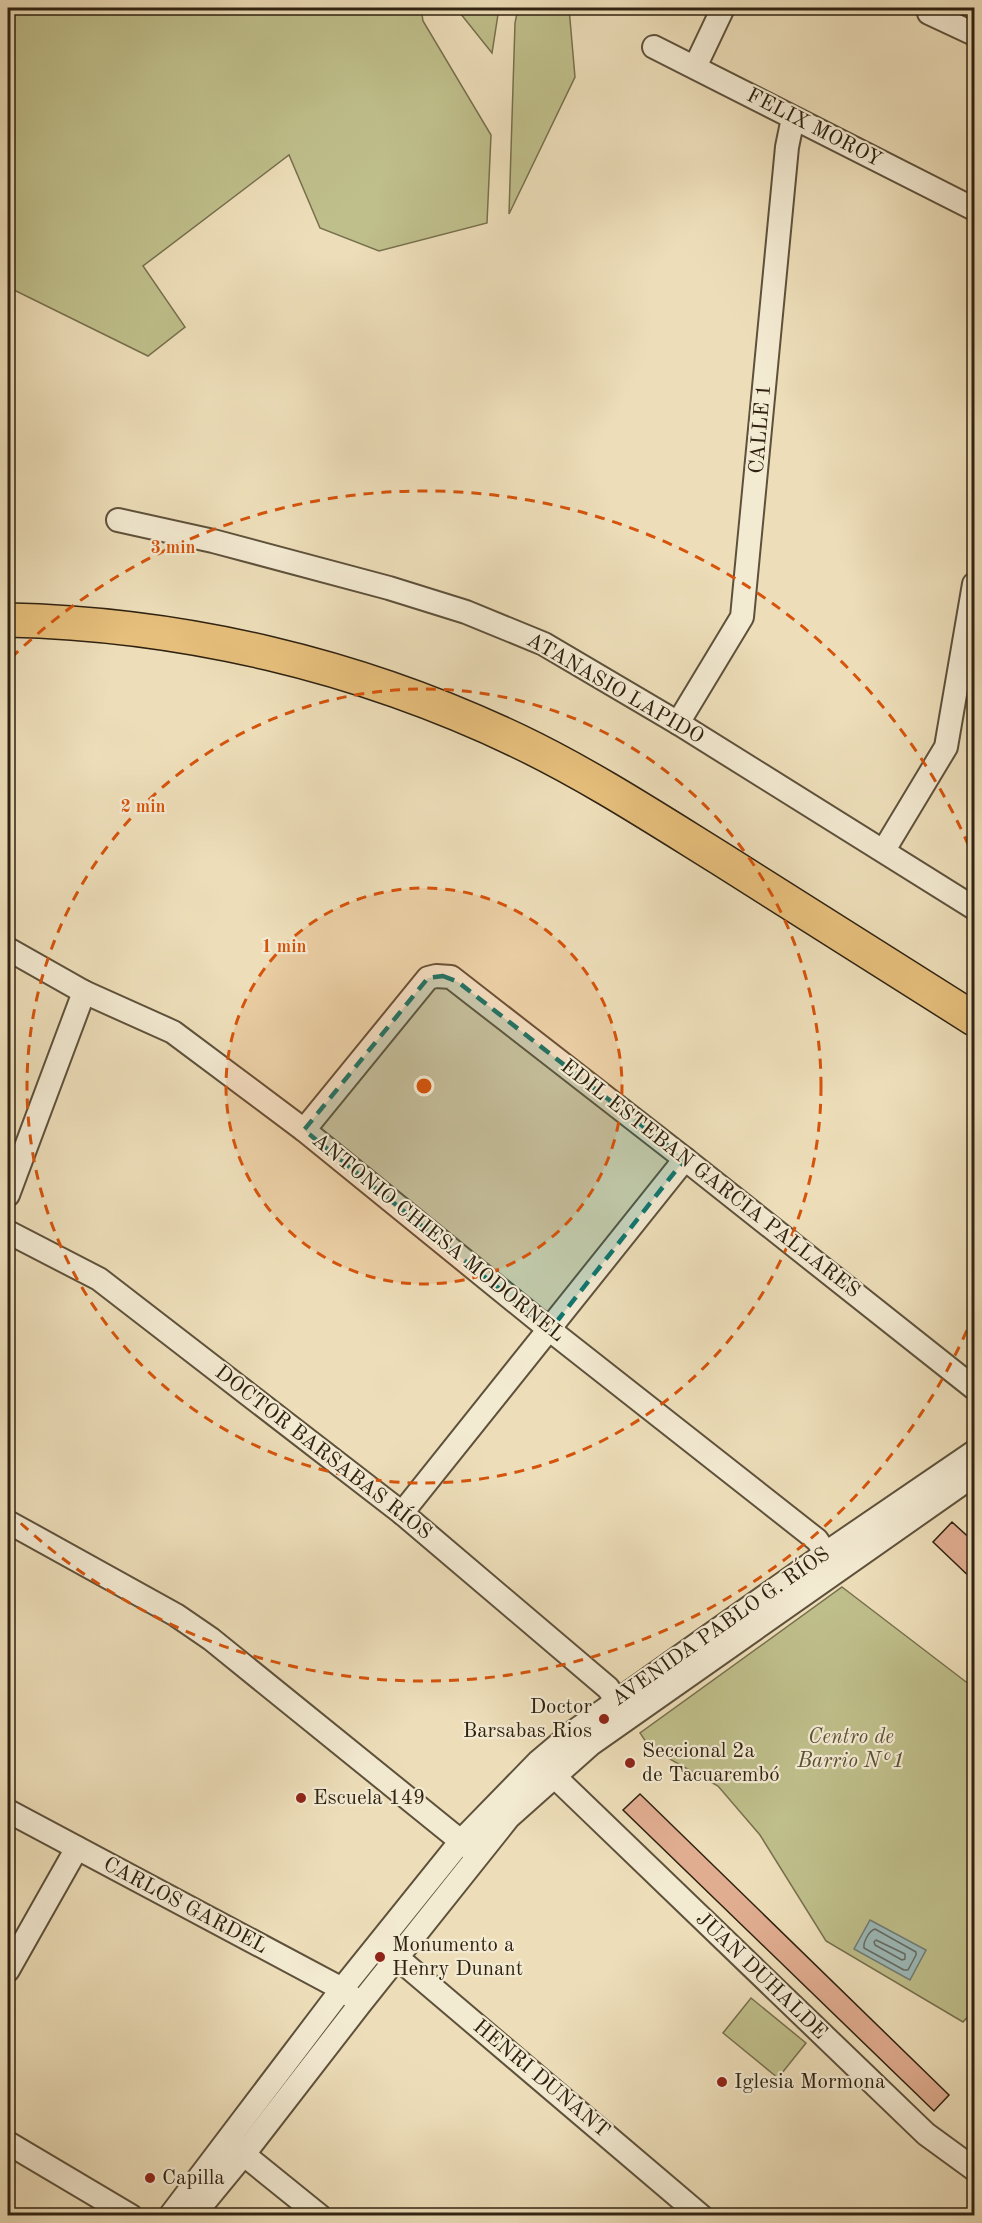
<svg xmlns="http://www.w3.org/2000/svg" width="982" height="2223" font-family="'Old Standard TT',serif">
<style>
.green{fill:#bfbf8b;stroke:#77704e;stroke-width:1.5}
.water{fill:#9dbab9;stroke:#717d76;stroke-width:1.5}
.lines{fill:none;stroke-linecap:round;stroke-linejoin:round}
.shore{stroke:#666e65;stroke-width:1.5}
.building{fill:#e1ad91;stroke:#2f2211;stroke-width:1.5}
.minor-casing{stroke:#5e513b;stroke-width:26}
.highway-casing{stroke:#2f2211;stroke-width:36}
.minor{stroke:#f3ead2;stroke-width:22}
.highway{stroke:#e6bf7c;stroke-width:33}
.marked{fill:#0f766e;fill-opacity:0.2;stroke:#0f766e;stroke-width:4.5;stroke-dasharray:12 8;stroke-linejoin:round}
.ring{fill:none;stroke:#d6540c;stroke-width:3;stroke-dasharray:10 8}
.poi-dot{fill:#8f2418;stroke:#f3ead2;stroke-width:2}
.labels{text-anchor:middle;dominant-baseline:central;stroke-width:4.5;stroke-linejoin:round;paint-order:stroke}
.street-label{font-size:21px;fill:#2f2211;stroke:#f3ead2}
.poi-label{font-size:21px;fill:#2f2211;stroke:#f3ead2;text-anchor:start}
.park-label{font-size:21px;font-style:italic;fill:#5a5136;stroke:#f3ead2}
.centre{fill:#d6540c;stroke:#f3ead2;stroke-width:3}
.ring-label{font-size:18px;text-anchor:middle;font-weight:bold;fill:#d6540c;stroke:#f3ead2;stroke-width:4.5;stroke-linejoin:round;paint-order:stroke}
</style>
<rect width="100%" height="100%" fill="#eddeb9"/>
<filter id="stains"><feTurbulence type="fractalNoise" baseFrequency=".00333" numOctaves="4"/><feColorMatrix values="0 0 0 0 .2 0 0 0 0 .09 0 0 0 0 .02 0 0 0 .5 -.17"/></filter>
<radialGradient id="worn" r=".72"><stop offset=".6" stop-color="#630" stop-opacity="0"/><stop offset="1" stop-color="#630" stop-opacity=".3"/></radialGradient>
<g class="green">
<path d="M8,8H421L423,21L491,135L487,223L379,251L320,228L289,155L143,266L185,327L148,356L12,289L8,288Z"/>
<path d="M456,8H499L492,53Z"/>
<path d="M518,8H569L575,77L509,214L515,23Z"/>
<path d="M842,1587L974,1688V2010L963,2022L826,1941L760,1835L718,1786L650,1748L640,1733Z"/>
<path d="M751,1998L806,2043L778,2078L723,2033Z"/>
</g>
<path class="water" d="M870,1920L926,1950L910,1980L854,1949Z"/>
<g class="lines">
<g class="shore">
<path d="M875,1929L916,1952V1955L908,1970H904L864,1948C863,1942 869,1931 875,1929Z"/>
<path d="M876,1940L905,1954V1959L902,1960L875,1945L874,1942Z"/>
</g>
</g>
<g class="building">
<path d="M952,1522L975,1543V1582L933,1542Z"/>
<path d="M640,1794L949,2095L934,2111L623,1810Z"/>
</g>
<g class="lines">
<defs>
<g id="minor">
<path d="M929,13L974,34"/>
<path d="M654,47L974,209"/>
<path d="M695,67L723,8"/>
<path d="M118,520L213,541L389,588L466,612L544,644L678,723L974,908"/>
<path d="M678,723L742,617L787,147L793,118"/>
<path d="M884,850L946,747L974,584"/>
<path d="M8,949L84,992L173,1032L304,1130L550,1330L817,1540L833,1564"/>
<path d="M304,1130L428,978L436,976L451,977L685,1159L974,1388"/>
<path d="M8,1195L84,992"/>
<path d="M8,1232L99,1279L402,1513L608,1688L617,1701"/>
<path d="M402,1513L685,1159"/>
<path d="M8,1522L176,1615L211,1639L473,1851"/>
<path d="M554,1776L926,2134L974,2169"/>
<path d="M8,1811L342,1989L352,1997"/>
<path d="M387,1949L701,2216"/>
<path d="M8,1970L77,1848"/>
<path d="M8,2143L131,2216"/>
<path d="M232,2145L320,2216"/>
<path d="M170,2216L342,1989L461,1841L538,1762L576,1730L826,1553L974,1452"/>
<path d="M193,2216L244,2154L360,2004L509,1817L591,1744L974,1475"/>
</g>
<path id="highway" d="M8,620C184,624 359,665 518,741C589,775 655,818 721,859C806,912 890,966 974,1019"/>
</defs>
<use href="#minor" class="minor-casing"/>
<use href="#highway" class="highway-casing"/>
<use href="#minor" class="minor"/>
<use href="#highway" class="highway"/>
</g>
<path class="marked" d="M443,976L458,982L685,1159L550,1330L304,1130L428,978Z"/>
<circle cx="424" cy="1086" r="198" fill="#d6540c" fill-opacity=".12"/>
<g class="ring">
<circle cx="424" cy="1086" r="198"/>
<circle cx="424" cy="1086" r="397"/>
<path d="M974 1314A595 595 0 0 1 11 1514M11 658A595 595 0 0 1 974 858"/>
</g>
<g class="poi-dot">
<circle cx="604" cy="1719" r="6"/>
<circle cx="630" cy="1763" r="6"/>
<circle cx="301" cy="1798" r="6"/>
<circle cx="380" cy="1957" r="6"/>
<circle cx="722" cy="2082" r="6"/>
<circle cx="150" cy="2178" r="6"/>
</g>
<g class="labels">
<g class="street-label">
<text transform="translate(814 128) rotate(27)">FELIX MOROY</text>
<text transform="translate(761 429) rotate(-85)">CALLE 1</text>
<text transform="translate(615 689) rotate(30)">ATANASIO LAPIDO</text>
<text transform="translate(710 1179) rotate(38)">EDIL ESTEBAN GARCIA PALLARES</text>
<text transform="translate(438 1238) rotate(39)">ANTONIO CHIESA MODORNEL</text>
<text transform="translate(323 1453) rotate(38)">DOCTOR BARSABAS RÍOS</text>
<text transform="translate(721 1627) rotate(-35)">AVENIDA PABLO G. RÍOS</text>
<text transform="translate(185 1906) rotate(28)">CARLOS GARDEL</text>
<text transform="translate(761 1976) rotate(44)">JUAN DUHALDE</text>
<text transform="translate(541 2079) rotate(40)">HENRI DUNANT</text>
</g>
<g class="poi-label">
<text x="592" y="1707" text-anchor="end">Doctor<tspan x="592" dy="24">Barsabas Rios</tspan></text>
<text x="642" y="1751">Seccional 2a<tspan x="642" dy="24">de Tacuarembó</tspan></text>
<text x="313" y="1798">Escuela 149</text>
<text x="392" y="1945">Monumento a<tspan x="392" dy="24">Henry Dunant</tspan></text>
<text x="734" y="2082">Iglesia Mormona</text>
<text x="162" y="2178">Capilla</text>
</g>
<g class="park-label">
<text x="851" y="1737">Centro de<tspan x="851" dy="24">Barrio N°1</tspan></text>
</g>
</g>
<circle cx="424" cy="1086" r="9" class="centre"/>
<g class="ring-label">
<text x="173" y="553">3 min</text>
<text x="143" y="812">2 min</text>
<text x="284" y="952">1 min</text>
</g>
<rect width="982" height="2223" fill="none" stroke="#eddeb9" stroke-width="30"/>
<rect x="9" y="9" width="964" height="2205" fill="none" stroke="#2f2211" stroke-width="3"/>
<rect x="15" y="15" width="952" height="2193" fill="none" stroke="#2f2211" stroke-width="1.5"/>
<rect width="100%" height="100%" filter="url(#stains)"/>
<rect width="100%" height="100%" fill="url(#worn)"/>
</svg>
